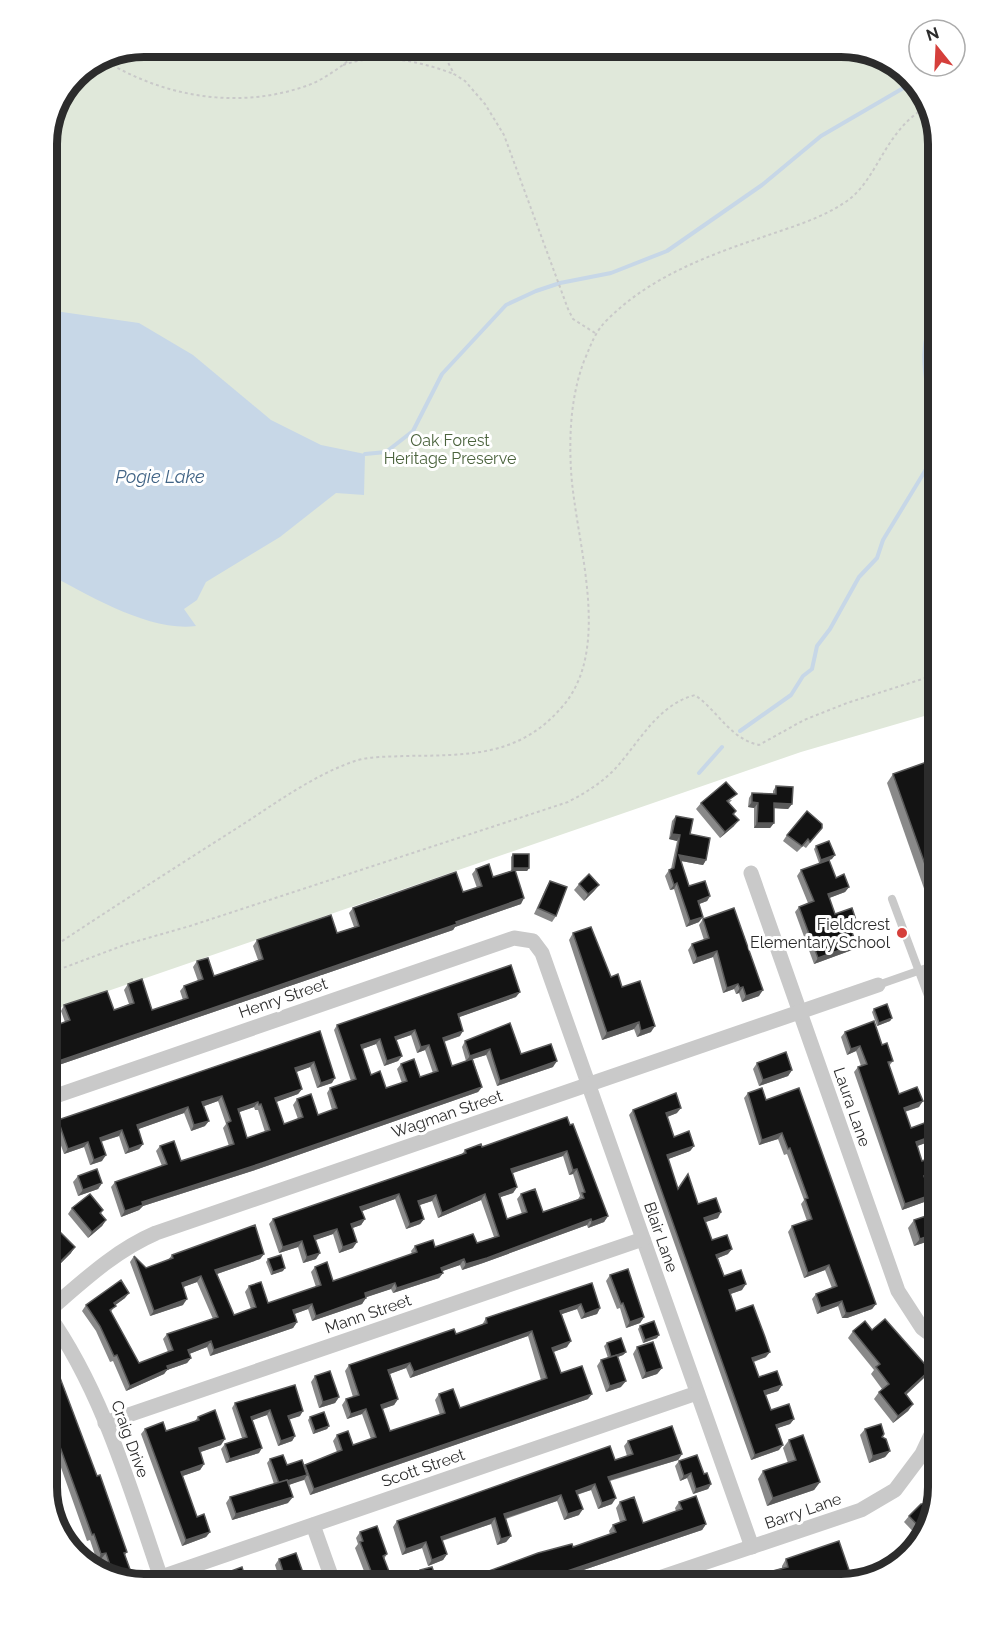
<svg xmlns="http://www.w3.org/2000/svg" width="985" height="1631" font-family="Raleway,sans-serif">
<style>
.green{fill:#e0e8da}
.water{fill:#c7d7e7}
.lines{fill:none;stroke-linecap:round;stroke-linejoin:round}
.stream{stroke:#c7d7e7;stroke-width:4}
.path{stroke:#c9c9c9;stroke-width:2;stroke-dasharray:3 3;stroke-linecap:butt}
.lane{stroke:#c9c9c9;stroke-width:8}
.street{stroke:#c9c9c9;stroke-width:15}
.wall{fill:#898989;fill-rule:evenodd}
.shaded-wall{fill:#5a5a5a}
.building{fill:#131313;stroke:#5a5a5a;stroke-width:1.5;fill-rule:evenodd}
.poi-dot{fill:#d53f3b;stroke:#fff;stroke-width:2}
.labels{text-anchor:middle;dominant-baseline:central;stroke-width:6;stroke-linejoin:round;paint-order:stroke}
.park-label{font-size:16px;fill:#4b633d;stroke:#fff}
.poi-label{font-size:16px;fill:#2c2c2c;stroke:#fff;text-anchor:end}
.street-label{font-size:16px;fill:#2c2c2c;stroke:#fff}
.water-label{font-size:18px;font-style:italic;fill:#416486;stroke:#fff}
.rim{fill:none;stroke:#2c2c2c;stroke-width:8}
</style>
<rect width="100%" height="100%" fill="#fff"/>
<path class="green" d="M144,47H848L895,63L929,101L938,144V712L801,752L47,1012V138L75,75Z"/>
<path class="water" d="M55,311L139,323L193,355L271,420L321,445L365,454L364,495L336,493L280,537L206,582L197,600L184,609L196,626C149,632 88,595 47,573V313Z"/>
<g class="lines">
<g class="stream">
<path d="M365,454L386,452L413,431L442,374L506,305L536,291L560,283L611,273L667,251L762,185L821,136L912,83"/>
<path d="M740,731L791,695L803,676L812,669L817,646L830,629L859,577L877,558L883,540L928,466C945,416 907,363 935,314L938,315"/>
<path d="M699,773L722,747"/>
</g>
<g class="path">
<path d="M440,47L454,74L465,81L485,104L504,135L568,309L573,319L595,333"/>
<path d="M107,62C166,97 237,109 303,87C326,80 347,62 365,47"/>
<path d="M343,65C380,52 419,61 454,74"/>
<path d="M47,951C109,910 171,870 234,830C272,806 311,776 355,761C370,756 387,757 403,756C466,755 518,758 562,707C614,648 575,541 571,470C569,433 571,396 584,361C591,345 595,331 608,319C649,278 706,256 760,238C788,228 818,220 844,203C879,181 883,129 930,105"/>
<path d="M47,974L127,944L190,926L568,802C585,793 600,784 614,770C639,743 657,705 695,695C719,712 729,738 759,745L804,720L847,703L938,674"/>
</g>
<g class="lane">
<path d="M892,899L930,1001L938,998"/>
<path d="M878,985L938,964"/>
</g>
<g class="street">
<path d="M751,873L898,1291L922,1328L938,1340"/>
<path d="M47,1099L514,938L533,941L542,953L752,1547"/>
<path d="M47,1312C81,1283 114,1251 156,1233L878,985"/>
<path d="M47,1313C104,1393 131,1492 163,1584"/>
<path d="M105,1423L643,1239"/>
<path d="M313,1525L334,1584"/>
<path d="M161,1577L697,1393"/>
<path d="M641,1584L861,1510L895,1490L922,1454L938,1420"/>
</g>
</g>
<g class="wall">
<path d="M938,758V915L934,917L887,783L893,774Z"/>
<path d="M776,786L792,804L788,809L774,808V823L770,828H754V808L748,807L749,798L752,793L773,794V791Z"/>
<path d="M732,800L729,803L736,811L734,814V826L720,838L696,809L701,803Z"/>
<path d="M676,816L690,834L706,860L703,865L681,861L689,886L710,896L707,901L699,904V922L686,927L674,889L670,890L665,876L669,870L671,869L677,841L669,839L672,821Z"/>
<path d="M817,834L806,848L803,846L797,852L783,841L787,835Z"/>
<path d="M816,846L832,859L819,863L814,849Z"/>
<path d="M513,854L529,868L527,871H515L521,904L455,927L453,930L47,1069L65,1022L61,1011L64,1005L114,1010L129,1004L124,990L128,984L152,1010L183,1000L180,991L184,986L198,981L193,967L197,961L214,976L258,960L253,946L257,940L337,933L354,927L349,913L353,908L463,892L477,888L472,874L476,869L493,877L511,871V857Z"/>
<path d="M801,870L836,878L849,887L845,892L829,898L835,914L852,926L850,927L856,944L852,950L814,964L795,912L799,907L808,903L797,876Z"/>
<path d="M550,881L556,916L552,922L534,914L546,888Z"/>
<path d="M579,884L599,885L594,891L584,901L574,890Z"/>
<path d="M703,919L759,996L742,1002L739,993L736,994L734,989L723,993L713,957L693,964L688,950L692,944L704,940L699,925Z"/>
<path d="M573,933L611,977L622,987L651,1032L637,1037L634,1029L602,1040L569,940Z"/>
<path d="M516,997L459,1017L460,1036L444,1042L452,1066L466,1061L462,1047L465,1041L521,1054L553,1067L497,1086L486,1055L473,1059L482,1087L478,1092L258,1169L143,1206L139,1210L121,1217L111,1187L115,1182L162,1166L156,1151L160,1146L181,1161L229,1146L223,1128L226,1124L218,1101L204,1106L205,1126L191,1131L184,1113L138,1129L143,1144L139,1149L125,1154L119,1136L101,1142L102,1161L90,1165L84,1147L64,1154L54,1126L58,1120L320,1031L332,1083L317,1088L310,1067L296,1072L302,1089L298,1094L276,1102L284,1124L298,1119L293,1105L297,1099L318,1115L332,1110L327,1093L330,1088L351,1081L334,1030L337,1025ZM411,1035L417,1053L425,1050L433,1073L420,1077L401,1064L397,1069L402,1083L386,1088L371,1075L362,1049L376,1044L384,1066L398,1061L402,1056L396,1040ZM254,1107L255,1110H258L265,1132L247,1138L239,1112Z"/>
<path d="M874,1009L892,1018L890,1021L877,1026L872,1012Z"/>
<path d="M845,1032L882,1045L893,1061L889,1066L899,1094L919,1107L905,1112L911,1128L931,1141L917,1146L926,1180L927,1201L902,1210L854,1072L858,1067L861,1066L856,1051L847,1055L841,1037Z"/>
<path d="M757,1063L792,1070L788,1076L759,1086L753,1069Z"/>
<path d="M748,1093L766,1100L876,1304L872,1309L847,1318H842L838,1306L817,1314L812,1299L816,1294L832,1288L825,1270L804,1278L788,1232L792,1226L807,1221L801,1204L804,1200L787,1154L784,1155L778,1139L759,1145L744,1098Z"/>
<path d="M633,1110L677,1113L667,1117L674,1137L694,1146L690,1151L668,1159L678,1189L718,1218L705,1222L712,1240L728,1254L718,1258L724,1276L742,1290L730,1294L736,1311L766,1357L754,1362L759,1377L782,1385L778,1391L765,1395L771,1410L794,1419L790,1424L777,1428L779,1450L751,1460L629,1115Z"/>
<path d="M567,1117L608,1216L604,1222L588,1228L587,1225L483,1263L462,1270L460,1265L442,1271L443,1273L439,1278L393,1293L391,1289L366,1297L362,1304L312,1321L308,1309L294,1314L297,1322L293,1328L210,1356L207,1347L189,1354L191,1358L187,1363L167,1370L164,1374L126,1391L113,1361L110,1362L96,1331L82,1311L86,1305L125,1298L115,1305L111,1312L139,1363L168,1352L163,1339L167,1334L213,1319L197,1282L183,1287V1305L150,1316L130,1262L134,1256L146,1268L168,1260L172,1255L264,1254L260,1259L217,1274L234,1315L251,1309L245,1292L249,1286L268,1303L316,1287L311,1272L315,1267L333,1281L412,1254L411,1251L415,1246L435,1247L477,1243L494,1237L481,1200L438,1218L432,1201L419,1205L424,1219L420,1224L406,1229L395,1199L362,1211L365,1219L361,1225L352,1228L353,1248L339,1253L333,1234L315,1240L316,1259L303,1263L298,1247L279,1253L269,1224L273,1219L462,1154L465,1150L482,1147ZM563,1156L569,1175L573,1174L580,1196L578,1199L543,1212L521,1194L517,1199L522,1214L507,1219L500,1197L513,1193L517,1187L512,1173Z"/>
<path d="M78,1176L102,1183L98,1189L78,1196L73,1182Z"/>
<path d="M938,1194V1206L936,1198Z"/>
<path d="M72,1208L103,1210L101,1213L106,1220L102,1226L88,1238L68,1214Z"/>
<path d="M938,1212V1285L930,1287L924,1270L930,1263L935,1261L929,1241L914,1246L908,1228L914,1220Z"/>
<path d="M47,1219L71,1253L57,1267L47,1256Z"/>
<path d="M268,1259L283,1271L271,1275L266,1262Z"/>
<path d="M610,1275L644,1317L640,1323L626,1328L620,1308L617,1309L606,1281Z"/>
<path d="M592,1283L600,1308L597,1314L581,1319L577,1309L562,1314L567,1347L553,1352L561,1373L588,1399L310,1495L304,1479L289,1485L288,1503L232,1520L226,1503L230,1497L274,1484L267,1463L270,1459L287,1465L304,1467L305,1465L337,1452L333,1441L337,1435L353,1445L371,1439L362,1414L347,1419L342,1405L346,1399L353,1397L345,1371L349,1365L456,1334L482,1325L486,1318ZM528,1336L541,1380L460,1408L439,1394L435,1400L440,1415L390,1431L382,1409L394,1405L398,1399L390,1374L406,1368L410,1378Z"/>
<path d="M640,1326L657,1338L643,1343L638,1329Z"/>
<path d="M872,1330L930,1370L925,1377L906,1395L913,1404L908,1411L893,1423L874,1399L879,1392L882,1389L871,1374L874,1370L848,1338L853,1331Z"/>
<path d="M607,1343L626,1352L623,1355L618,1357L621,1387L606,1392L597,1366L601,1360L608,1358L604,1346Z"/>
<path d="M637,1347L662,1368L657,1374L642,1379L633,1354Z"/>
<path d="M47,1358L97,1476L127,1552L125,1555L135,1583L106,1574L101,1559L97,1561L90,1540L87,1541L47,1428L52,1422L47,1410Z"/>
<path d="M315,1376L339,1397L335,1403L319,1408L311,1382Z"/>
<path d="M235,1403L300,1416L289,1419L295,1436L292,1441L278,1446L267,1415L252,1420L259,1453L226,1463L221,1449L225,1444L242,1438L232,1408Z"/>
<path d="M198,1417L221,1445L200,1452L204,1464L200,1470L182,1476L197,1517L210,1532L206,1537L182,1546L141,1434L145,1429L166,1431L195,1421Z"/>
<path d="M310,1417L329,1426L327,1429L313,1434L308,1420Z"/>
<path d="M865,1429L882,1437L890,1451L885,1457L869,1463L860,1435Z"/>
<path d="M789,1440L820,1482L814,1490L767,1506L758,1479L763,1471L788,1463L783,1448Z"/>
<path d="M628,1441L682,1454L678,1460L610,1481L612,1504L598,1509L591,1490L577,1495L579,1515L564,1520L557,1501L506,1519L511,1536L506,1542L497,1545L491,1524L442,1541L447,1554L443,1560L428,1566L422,1548L402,1555L393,1527L397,1521L615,1460L627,1456L624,1446Z"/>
<path d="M679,1461L704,1474L711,1484L708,1489L693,1494L687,1478L680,1481L675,1466Z"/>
<path d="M938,1486V1487L934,1502L931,1499Z"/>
<path d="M620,1502L643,1523L676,1511L675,1508L679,1502L706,1524L702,1530L542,1584H418L416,1577L420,1570L437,1581L470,1578L573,1547L610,1534L609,1531L613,1525L620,1522L616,1508Z"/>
<path d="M931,1511L922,1541L904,1522L909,1516Z"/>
<path d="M360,1532L387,1554L384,1559L386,1580L373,1584H369L355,1548L358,1544L356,1538Z"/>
<path d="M279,1559L307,1584H281L275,1565Z"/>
<path d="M786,1559L849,1570L845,1576L821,1584H724L725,1583L754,1576L782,1568V1566Z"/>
</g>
<g class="shaded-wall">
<path d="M752,802L758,803L754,808L748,807Z"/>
<path d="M774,803L792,804L788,809L771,808Z"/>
<path d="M739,820L734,826L720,838L725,832Z"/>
<path d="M757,823H774L770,828H754Z"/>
<path d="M672,834L680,835L677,841L669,839Z"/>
<path d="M679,855L706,860L703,865L676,860Z"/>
<path d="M835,855L832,859L819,863L821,860Z"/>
<path d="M513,868H529L527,871H511Z"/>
<path d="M677,883L674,889L670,890L674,885Z"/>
<path d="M599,885L594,891L584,901L588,894Z"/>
<path d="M849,887L845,892L824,900L828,894Z"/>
<path d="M710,896L707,901L694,906L698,901Z"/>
<path d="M524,898L521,904L455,927L453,930L47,1069V1065Z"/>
<path d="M703,917L699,922L686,927L690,921Z"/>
<path d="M856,920L852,926L845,929L849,923Z"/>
<path d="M856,944L852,950L814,964L818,958Z"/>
<path d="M717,951L713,957L693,964L697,958Z"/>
<path d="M738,984L734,989L723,993L727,988Z"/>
<path d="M743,987L739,993L736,994L740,988Z"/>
<path d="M763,990L759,996L742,1002L746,996Z"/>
<path d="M520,992L516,997L454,1019L458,1014Z"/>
<path d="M892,1018L890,1021L877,1026L879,1023Z"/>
<path d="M639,1022L634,1029L602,1040L607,1033Z"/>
<path d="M655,1026L651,1032L637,1037L641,1031Z"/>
<path d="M415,1030L411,1035L391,1042L395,1037Z"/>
<path d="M463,1031L460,1036L439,1043L443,1038Z"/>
<path d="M380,1039L376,1044L357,1051L361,1045Z"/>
<path d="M429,1045L425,1050L417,1053L421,1047Z"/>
<path d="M860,1046L856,1051L847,1055L851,1049Z"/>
<path d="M490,1049L486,1055L466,1061L470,1056Z"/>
<path d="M402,1056L398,1061L384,1066L387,1061Z"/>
<path d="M557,1061L553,1067L497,1086L500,1081Z"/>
<path d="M314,1062L310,1067L291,1074L295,1068Z"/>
<path d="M792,1070L788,1076L759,1086L763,1080Z"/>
<path d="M335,1078L332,1083L317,1088L321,1083Z"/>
<path d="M482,1087L478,1092L258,1169L143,1206L139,1210L121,1217L125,1211L142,1202Z"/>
<path d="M302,1089L298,1094L271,1104L275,1098Z"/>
<path d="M222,1096L218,1101L199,1108L202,1102Z"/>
<path d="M923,1101L919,1107L900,1113L904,1108Z"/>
<path d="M258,1102L254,1107L234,1114L238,1109Z"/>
<path d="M188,1107L184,1113L133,1131L137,1125Z"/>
<path d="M681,1108L677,1113L662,1119L666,1113Z"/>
<path d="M209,1121L205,1126L191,1131L194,1125Z"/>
<path d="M122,1130L119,1136L96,1143L100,1138Z"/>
<path d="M782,1133L778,1139L759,1145L762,1140Z"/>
<path d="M935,1135L931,1141L912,1148L916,1142Z"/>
<path d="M88,1142L84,1147L64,1154L68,1149Z"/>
<path d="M143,1144L139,1149L125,1154L129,1149Z"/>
<path d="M694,1146L690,1151L663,1161L667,1155Z"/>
<path d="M567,1151L563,1156L507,1175L511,1169Z"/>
<path d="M55,1152L50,1158L47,1161V1158Z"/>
<path d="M106,1155L102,1161L90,1165L94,1160Z"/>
<path d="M577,1169L573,1174L569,1175L573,1170Z"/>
<path d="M938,1171V1175L920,1181L924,1176Z"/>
<path d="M102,1183L98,1189L78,1196L83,1190Z"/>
<path d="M517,1187L513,1193L495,1199L499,1194Z"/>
<path d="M399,1194L395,1199L357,1213L360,1207Z"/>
<path d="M485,1194L481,1200L438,1218L442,1213Z"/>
<path d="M436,1195L432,1201L414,1207L418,1201Z"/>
<path d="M931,1195L927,1201L902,1210L905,1204Z"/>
<path d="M721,1212L718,1218L700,1224L704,1218Z"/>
<path d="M608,1216L604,1222L588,1228L592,1222Z"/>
<path d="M365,1219L361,1225L347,1230L351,1224Z"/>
<path d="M424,1219L420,1224L406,1229L410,1224Z"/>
<path d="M591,1219L587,1225L483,1263L462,1270L466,1264Z"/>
<path d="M106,1220L102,1226L88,1238L92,1232Z"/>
<path d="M337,1229L333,1234L310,1242L314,1236Z"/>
<path d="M934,1234L929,1241L914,1246L920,1239Z"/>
<path d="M302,1241L298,1247L279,1253L283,1247Z"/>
<path d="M357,1242L353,1248L339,1253L343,1247Z"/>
<path d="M75,1247L71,1253L57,1267L61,1261Z"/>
<path d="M732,1249L728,1254L713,1260L716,1255Z"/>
<path d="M320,1253L316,1259L303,1263L307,1257Z"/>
<path d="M264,1254L260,1259L211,1276L215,1270Z"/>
<path d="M464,1259L460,1265L437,1273L441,1268Z"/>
<path d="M829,1265L825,1270L804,1278L808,1273Z"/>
<path d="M285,1268L283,1271L271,1275L273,1272Z"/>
<path d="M443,1273L439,1278L393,1293L397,1288Z"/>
<path d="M201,1276L197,1282L178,1289L182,1283Z"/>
<path d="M938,1279V1285L930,1287L936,1280Z"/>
<path d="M395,1283L391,1289L361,1299L365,1293Z"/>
<path d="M746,1284L742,1290L725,1296L729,1290Z"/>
<path d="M129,1293L125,1298L110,1309L114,1303Z"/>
<path d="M366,1298L362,1304L312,1321L316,1316Z"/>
<path d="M187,1299L183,1305L150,1316L154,1311Z"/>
<path d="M842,1301L838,1306L817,1314L821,1308Z"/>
<path d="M312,1304L308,1309L289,1316L293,1310Z"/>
<path d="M581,1304L577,1309L556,1316L560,1311Z"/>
<path d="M876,1304L872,1309L847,1318H842L846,1313Z"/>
<path d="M600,1308L597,1314L581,1319L585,1314Z"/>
<path d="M644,1317L640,1323L626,1328L630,1322Z"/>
<path d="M297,1322L293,1328L210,1356L214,1350Z"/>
<path d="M532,1331L528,1336L410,1378L414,1372Z"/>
<path d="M659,1335L657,1338L643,1343L645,1340Z"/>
<path d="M211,1341L207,1347L184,1356L188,1350Z"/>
<path d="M571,1341L567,1347L548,1354L552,1348Z"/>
<path d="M626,1352L623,1355L609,1360L611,1357Z"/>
<path d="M770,1352L766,1357L749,1363L752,1358Z"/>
<path d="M191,1358L187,1363L167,1370L164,1374L126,1391L130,1386L167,1366Z"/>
<path d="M410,1363L406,1368L384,1376L388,1370Z"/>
<path d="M662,1368L657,1374L642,1379L646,1373Z"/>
<path d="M930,1370L925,1377L900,1400L905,1393Z"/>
<path d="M626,1381L621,1387L606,1392L610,1386Z"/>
<path d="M782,1385L778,1391L760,1397L764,1391Z"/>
<path d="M592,1394L588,1399L310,1495L314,1489Z"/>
<path d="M339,1397L335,1403L319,1408L323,1402Z"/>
<path d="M398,1399L394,1405L377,1411L381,1405Z"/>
<path d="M913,1404L908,1411L893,1423L898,1416Z"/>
<path d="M366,1409L362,1414L347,1419L351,1414Z"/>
<path d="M270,1410L267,1415L248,1422L251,1417Z"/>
<path d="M303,1411L300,1416L285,1421L288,1416Z"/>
<path d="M794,1419L790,1424L772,1430L776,1425Z"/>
<path d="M329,1426L327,1429L313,1434L315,1431Z"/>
<path d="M295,1436L292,1441L278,1446L281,1441Z"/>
<path d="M225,1439L221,1445L195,1454L199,1448Z"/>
<path d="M783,1445L779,1450L751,1460L755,1455Z"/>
<path d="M262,1448L259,1453L226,1463L230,1459Z"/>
<path d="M890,1451L885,1457L869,1463L873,1456Z"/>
<path d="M682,1454L678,1460L604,1482L608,1477Z"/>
<path d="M204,1464L200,1470L177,1478L181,1472Z"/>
<path d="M691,1473L687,1478L680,1481L684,1476Z"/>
<path d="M307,1475L304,1480L276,1489L279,1484Z"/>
<path d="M820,1482L814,1490L767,1506L773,1498Z"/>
<path d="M595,1484L591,1490L572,1496L576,1491Z"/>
<path d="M711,1484L708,1489L693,1494L696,1489Z"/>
<path d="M561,1495L557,1501L500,1520L504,1514Z"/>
<path d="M293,1497L288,1503L232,1520L236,1514Z"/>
<path d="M616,1498L612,1504L598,1509L602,1503Z"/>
<path d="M583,1509L579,1515L564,1520L568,1514Z"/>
<path d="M495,1518L491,1524L437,1542L441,1537Z"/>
<path d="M706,1524L702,1530L542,1584H529Z"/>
<path d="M210,1532L206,1537L182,1546L186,1540Z"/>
<path d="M511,1536L506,1542L497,1545L501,1539Z"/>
<path d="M426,1542L422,1548L402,1555L406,1549Z"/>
<path d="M106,1553L101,1559L97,1561L101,1554Z"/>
<path d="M447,1554L443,1560L428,1566L432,1560Z"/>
<path d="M849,1570L845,1576L821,1584H808Z"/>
<path d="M390,1574L386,1580L371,1584L374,1579Z"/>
</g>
<g class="building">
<path d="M938,758V901L893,774Z"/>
<path d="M726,782L737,794L727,801L736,811L733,814L739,820L725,832L701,803Z"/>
<path d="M776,786L793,787L792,804L774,803V823H757L758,803L752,802V793L776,794Z"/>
<path d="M807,811L822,824V828L810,842L808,839L802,846L787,835Z"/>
<path d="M676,816L693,819L690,834L710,838L706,860L679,855L689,886L705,881L710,896L698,901L703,917L690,921L677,883L674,885L669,870L674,868L680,835L672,834Z"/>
<path d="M829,841L835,855L821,860L816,846Z"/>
<rect x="513" y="854" width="16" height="14"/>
<path d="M829,860L836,878L844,874L849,887L828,894L835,914L852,908L856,920L849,923L856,944L818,958L799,907L814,901L801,870Z"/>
<path d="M489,864L493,877L515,870L524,898L456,922L457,924L47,1065V1029L70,1020L64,1005L107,991L114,1010L134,1003L128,984L142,979L152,1010L188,998L184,986L203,979L197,961L208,958L214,976L263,959L257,940L331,915L337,933L359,926L353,908L456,872L463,892L482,886L476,869Z"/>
<path d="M589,874L599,885L588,894L579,884Z"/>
<path d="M550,881L567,887L556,916L538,908Z"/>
<path d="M734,908L763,990L746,996L743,987L740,988L738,984L727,988L717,951L697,958L692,944L709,938L703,919Z"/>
<path d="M591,927L611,977L618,974L622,987L640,981L655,1026L641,1031L639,1022L607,1033L573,933Z"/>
<path d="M511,965L520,992L458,1014L463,1031L443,1038L452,1066L472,1059L482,1087L262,1163L142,1202L143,1205L125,1211L115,1182L167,1164L160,1146L174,1141L181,1161L234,1144L227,1123L231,1121L222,1096L202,1102L209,1121L194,1125L188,1107L137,1125L143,1144L129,1149L122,1130L100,1138L106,1155L94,1160L88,1142L68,1149L58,1120L320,1031L335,1078L321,1083L314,1062L295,1068L302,1089L275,1098L284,1124L303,1117L297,1099L311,1094L318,1115L337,1108L330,1088L356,1079L337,1025ZM415,1030L421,1047L429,1045L438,1071L420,1077L414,1059L401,1064L407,1081L386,1088L380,1071L371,1075L361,1045L380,1039L387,1061L402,1056L395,1037ZM258,1102L259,1105L261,1104L270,1130L247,1138L238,1109Z"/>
<path d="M887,1004L892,1018L879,1023L874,1009Z"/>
<path d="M874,1021L882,1045L887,1043L893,1061L888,1062L899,1094L917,1087L923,1101L904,1108L911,1128L930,1121L935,1135L916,1142L922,1161L938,1155V1171L924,1176L931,1195L905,1204L858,1067L867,1064L860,1046L851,1049L845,1032Z"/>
<path d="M510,1023L521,1054L551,1044L557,1061L500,1081L490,1049L470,1056L465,1041Z"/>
<path d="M786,1052L792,1070L763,1080L757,1063Z"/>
<path d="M762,1088L766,1100L799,1088L876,1304L850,1313H846L842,1301L821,1308L816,1294L837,1286L829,1265L808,1273L792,1226L812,1219L805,1199L808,1198L790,1148L788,1149L782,1133L762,1140L748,1093Z"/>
<path d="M676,1093L681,1108L666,1113L674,1137L689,1131L694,1146L667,1155L678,1189L688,1174L698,1204L716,1198L721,1212L704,1218L712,1240L727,1235L732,1249L716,1255L724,1276L741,1270L746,1284L729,1290L736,1311L753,1305L765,1337L770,1352L752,1358L759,1377L777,1371L782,1385L764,1391L771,1410L789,1404L794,1419L776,1425L783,1445L755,1455L633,1110Z"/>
<path d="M567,1117L570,1125L573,1124L608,1216L592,1222L591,1219L487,1258L466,1264L464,1259L441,1268L443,1273L397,1288L395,1283L365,1293L366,1298L316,1316L312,1304L293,1310L297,1322L214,1350L211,1341L188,1350L191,1358L167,1366L168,1369L130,1386L117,1355L114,1356L100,1326L86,1305L121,1280L129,1293L114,1303L116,1306L110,1310L139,1363L173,1350L167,1334L218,1317L201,1276L182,1283L187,1299L154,1311L134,1256L146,1268L173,1258L172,1255L255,1225L264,1254L215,1270L234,1315L256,1307L249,1286L261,1282L268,1303L321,1285L315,1267L327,1262L333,1281L417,1252L415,1246L433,1240L435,1247L473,1234L477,1243L499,1236L485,1194L442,1213L436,1195L418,1201L424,1219L410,1224L399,1194L360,1207L365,1219L351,1224L357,1242L343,1247L337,1229L314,1236L320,1253L307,1257L302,1241L283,1247L273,1219L466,1153L465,1150L481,1144L482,1147ZM567,1151L573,1170L577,1169L585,1192L582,1193L584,1198L543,1212L535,1189L521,1194L527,1212L507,1219L499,1194L517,1187L511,1169Z"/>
<path d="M47,1141L55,1152L47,1158Z"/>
<path d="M97,1169L102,1183L83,1190L78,1176Z"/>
<path d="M90,1194L103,1210L100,1213L106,1220L92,1232L72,1208Z"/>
<path d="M938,1212V1247L934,1234L920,1239L914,1220Z"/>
<path d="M47,1219L75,1247L61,1261L47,1246Z"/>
<path d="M281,1255L285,1268L273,1272L268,1259Z"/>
<path d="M938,1260V1279L936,1280L930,1263Z"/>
<path d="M628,1269L644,1317L630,1322L623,1303L621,1304L610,1275Z"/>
<path d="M592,1283L600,1308L585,1314L581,1304L560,1311L571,1341L552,1348L561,1373L582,1366L592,1394L314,1489L305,1465L342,1450L337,1435L348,1431L353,1445L376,1437L366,1409L351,1414L346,1399L359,1395L349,1365L454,1329L456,1334L487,1323L486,1318ZM532,1331L547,1378L460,1408L453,1389L439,1394L445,1413L390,1431L381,1405L398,1399L388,1370L410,1363L414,1372Z"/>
<path d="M885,1319L930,1370L905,1393L913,1404L898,1416L879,1392L889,1384L876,1367L880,1364L853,1331L865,1321L872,1330Z"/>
<path d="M654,1321L659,1335L645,1340L640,1326Z"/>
<path d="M621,1338L626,1352L611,1357L607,1343Z"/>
<path d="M653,1342L662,1368L646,1373L637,1347Z"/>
<path d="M617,1355L626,1381L610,1386L601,1360Z"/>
<path d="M47,1358L59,1375L97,1476L100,1475L127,1552L124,1553L135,1583L110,1575L113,1574L106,1553L101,1554L94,1534L92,1535L51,1422L58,1420L47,1395Z"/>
<path d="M330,1371L339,1397L323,1402L315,1376Z"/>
<path d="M295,1385L303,1411L288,1416L295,1436L281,1441L270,1410L251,1417L262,1448L230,1459L225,1444L247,1437L235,1403Z"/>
<path d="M215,1410L225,1439L199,1448L204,1464L181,1472L197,1517L204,1514L210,1532L186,1540L145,1429L163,1422L166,1431L199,1420L198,1417Z"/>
<path d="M324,1412L329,1426L315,1431L310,1417Z"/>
<path d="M881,1424L884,1434L882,1437L886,1439L890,1451L873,1456L865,1429Z"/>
<path d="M672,1426L682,1454L608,1477L616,1498L602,1503L595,1484L576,1491L583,1509L568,1514L561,1495L504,1514L511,1536L501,1539L495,1518L441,1537L447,1554L432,1560L426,1542L406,1549L397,1521L610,1446L615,1460L633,1454L628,1441Z"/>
<path d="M803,1435L820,1482L773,1498L763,1471L796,1460L789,1440Z"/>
<path d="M283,1455L287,1465L302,1460L307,1475L287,1481V1480L279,1483L270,1459Z"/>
<path d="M697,1455L704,1474L707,1473L711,1484L696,1489L691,1473L684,1476L679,1461Z"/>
<path d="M287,1480L293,1497L236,1514L230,1497Z"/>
<path d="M696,1496L706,1524L529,1584H424L420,1570L432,1567L437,1581L467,1571L470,1578L538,1553L572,1544L573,1547L616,1532L613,1525L626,1520L620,1502L634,1497L643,1523L682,1509L679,1502Z"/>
<path d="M921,1504H925L931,1511L925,1533L909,1516Z"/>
<path d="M377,1526L387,1554L383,1556L390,1574L374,1579L360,1542L363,1541L360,1532Z"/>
<path d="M839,1541L849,1570L808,1584H794L793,1582L784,1584H726L725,1583L753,1573L754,1576L788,1567L786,1559Z"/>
<path d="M296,1553L307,1584H287L279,1559Z"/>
<path d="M242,1567L246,1581L236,1584H199V1583Z"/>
</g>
<circle class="poi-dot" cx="902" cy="933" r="6"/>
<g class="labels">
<g class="park-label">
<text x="450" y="440">Oak Forest<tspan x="450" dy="18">Heritage Preserve</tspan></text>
</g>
<g class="poi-label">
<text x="890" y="924">Fieldcrest<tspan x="890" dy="18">Elementary School</tspan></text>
</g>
<g class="street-label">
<text transform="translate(283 998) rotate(-19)">Henry Street</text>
<text transform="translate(852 1107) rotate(71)">Laura Lane</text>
<text transform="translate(447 1114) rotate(-19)">Wagman Street</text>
<text transform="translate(661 1237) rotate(71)">Blair Lane</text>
<text transform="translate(368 1314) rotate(-19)">Mann Street</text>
<text transform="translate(130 1439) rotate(70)">Craig Drive</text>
<text transform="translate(423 1468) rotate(-19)">Scott Street</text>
<text transform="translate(803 1511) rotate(-19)">Barry Lane</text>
</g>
<g class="water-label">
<text x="160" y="476">Pogie Lake</text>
</g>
</g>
<path d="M0 0H985V1631H0ZM144 57H841A87 87 0 0 1 928 144V1487A87 87 0 0 1 841 1574H144A87 87 0 0 1 57 1487V144A87 87 0 0 1 144 57Z" fill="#fff" fill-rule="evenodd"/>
<path class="rim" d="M144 57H841A87 87 0 0 1 928 144V1487A87 87 0 0 1 841 1574H144A87 87 0 0 1 57 1487V144A87 87 0 0 1 144 57Z"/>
<g transform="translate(937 48) rotate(342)"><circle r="28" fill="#ffffff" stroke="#ababab" stroke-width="1.5"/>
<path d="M0-4.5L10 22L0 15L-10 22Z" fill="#d53f3b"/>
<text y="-9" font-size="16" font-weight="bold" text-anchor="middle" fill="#2c2c2c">N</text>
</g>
</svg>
